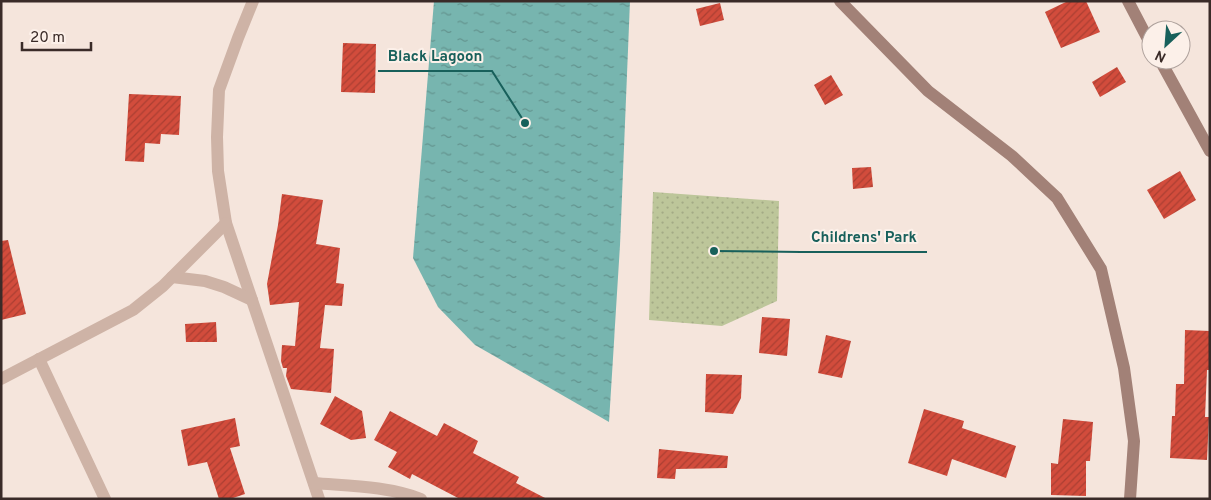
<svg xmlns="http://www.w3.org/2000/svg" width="1211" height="500" font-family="Overpass,sans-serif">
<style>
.park{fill:url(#park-dots)}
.water{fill:url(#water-ripples)}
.building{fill:url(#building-hatch)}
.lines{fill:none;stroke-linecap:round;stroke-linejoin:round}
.street{stroke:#ceb3a6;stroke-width:12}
.secondary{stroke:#a28177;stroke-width:12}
.leader{fill:none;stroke:#18605b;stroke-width:2}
.callout-dot{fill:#18605b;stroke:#fcf0e9;stroke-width:2}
.callout-label{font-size:15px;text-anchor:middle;font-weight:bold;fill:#18605b;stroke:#fcf0e9;stroke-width:4;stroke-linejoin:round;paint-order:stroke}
</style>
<defs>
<pattern id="park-dots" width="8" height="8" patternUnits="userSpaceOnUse" patternTransform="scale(1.25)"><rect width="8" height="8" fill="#bdc69a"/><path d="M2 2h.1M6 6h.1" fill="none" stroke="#a3aa85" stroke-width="1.8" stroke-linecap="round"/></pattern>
<pattern id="water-ripples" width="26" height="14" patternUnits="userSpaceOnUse" patternTransform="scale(1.25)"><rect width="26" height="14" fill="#77b5af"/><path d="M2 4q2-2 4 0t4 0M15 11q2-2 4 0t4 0" fill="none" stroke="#63938e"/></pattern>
<pattern id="building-hatch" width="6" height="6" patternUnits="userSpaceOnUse" patternTransform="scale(1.25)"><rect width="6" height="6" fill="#d24c3c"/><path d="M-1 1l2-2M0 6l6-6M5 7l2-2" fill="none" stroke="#ab3f32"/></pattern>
</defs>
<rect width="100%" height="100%" fill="#f5e5dc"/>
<path class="park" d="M653,192L779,201L777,301L722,326L649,320Z"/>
<path class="water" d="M434,1H630L620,245L609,422L475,345L438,307L413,258Z"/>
<g class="building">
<path d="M1068,1H1086L1100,32L1061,48L1045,12Z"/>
<path d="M720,3L724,20L700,26L696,9Z"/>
<path d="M343,43L376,44L375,93L341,92Z"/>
<path d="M1117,67L1126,82L1100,97L1092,82Z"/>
<path d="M831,75L843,95L825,105L814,85Z"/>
<path d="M129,94L181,96L179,135L161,134L160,144L145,143L144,162L125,161Z"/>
<path d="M871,167L873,187L853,189L852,168Z"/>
<path d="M1180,171L1196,200L1164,219L1147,190Z"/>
<path d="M282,194L323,200L316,244L340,248L336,283L344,284L342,306L325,305L320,348L334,349L331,393L291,389L286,376L287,368H283L281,361L282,345L295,346L299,302L270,305L267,284L278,225Z"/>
<path d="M8,240L26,314L1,320V241Z"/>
<path d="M762,317L790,319L787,356L759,353Z"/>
<path d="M216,322L217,342H186L185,324Z"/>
<path d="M1185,330L1210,331V370H1207L1205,417H1209L1207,460L1170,458L1172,416H1175L1176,384H1184Z"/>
<path d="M826,335L851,341L842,378L818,373Z"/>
<path d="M706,374L742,375L741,398L733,414L705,412Z"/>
<path d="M335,396L362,411L366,438L351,440L320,424Z"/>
<path d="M924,409L964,421L962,428L1016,446L1006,478L952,459L947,476L908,463Z"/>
<path d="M390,411L437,436L444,423L478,441L473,453L519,477L516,483L547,499H460L412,474L410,479L388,467L397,452L374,440Z"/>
<path d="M235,418L240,446L230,448L245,494L230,499H219L207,462L188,466L181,430Z"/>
<path d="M1063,419L1093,422L1090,461H1086V496L1051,495V463L1058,464Z"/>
<path d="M659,449L728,456L727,468L676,469L675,479L657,478Z"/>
</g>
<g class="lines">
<g class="street">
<path d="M253,1L238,38L219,90L217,137L218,171L226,223L319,499"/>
<path d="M172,277L205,281L224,287L252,300"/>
<path d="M39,359L105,499"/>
<path d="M1,379L133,310L163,286L226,223"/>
<path d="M314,483C350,486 387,486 421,499"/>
</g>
<g class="secondary">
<path d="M840,1L928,91L1012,156L1057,198L1101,269L1124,368L1134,441L1130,499"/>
<path d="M1128,1L1151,45"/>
<path d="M1160,60L1210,151"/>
</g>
</g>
<path class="leader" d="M525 123L492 71H378M714 251L801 252H927"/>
<g class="callout-dot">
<circle cx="525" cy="123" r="5"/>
<circle cx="714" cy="251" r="5"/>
</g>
<g class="callout-label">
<text x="435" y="61">Black Lagoon</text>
<text x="864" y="242">Childrens' Park</text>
</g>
<rect width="1211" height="500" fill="none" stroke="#3a2b28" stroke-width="5"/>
<g transform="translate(1166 45) rotate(206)"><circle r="24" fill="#fcf0e9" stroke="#aea19c"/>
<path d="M0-4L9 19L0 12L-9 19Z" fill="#18605b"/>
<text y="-8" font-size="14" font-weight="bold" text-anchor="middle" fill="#3a2b28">N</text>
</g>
<path d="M22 42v8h69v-8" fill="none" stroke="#3a2b28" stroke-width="2.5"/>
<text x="30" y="42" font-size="15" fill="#3a2b28" stroke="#fcf0e9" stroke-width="4" paint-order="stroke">20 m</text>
</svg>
